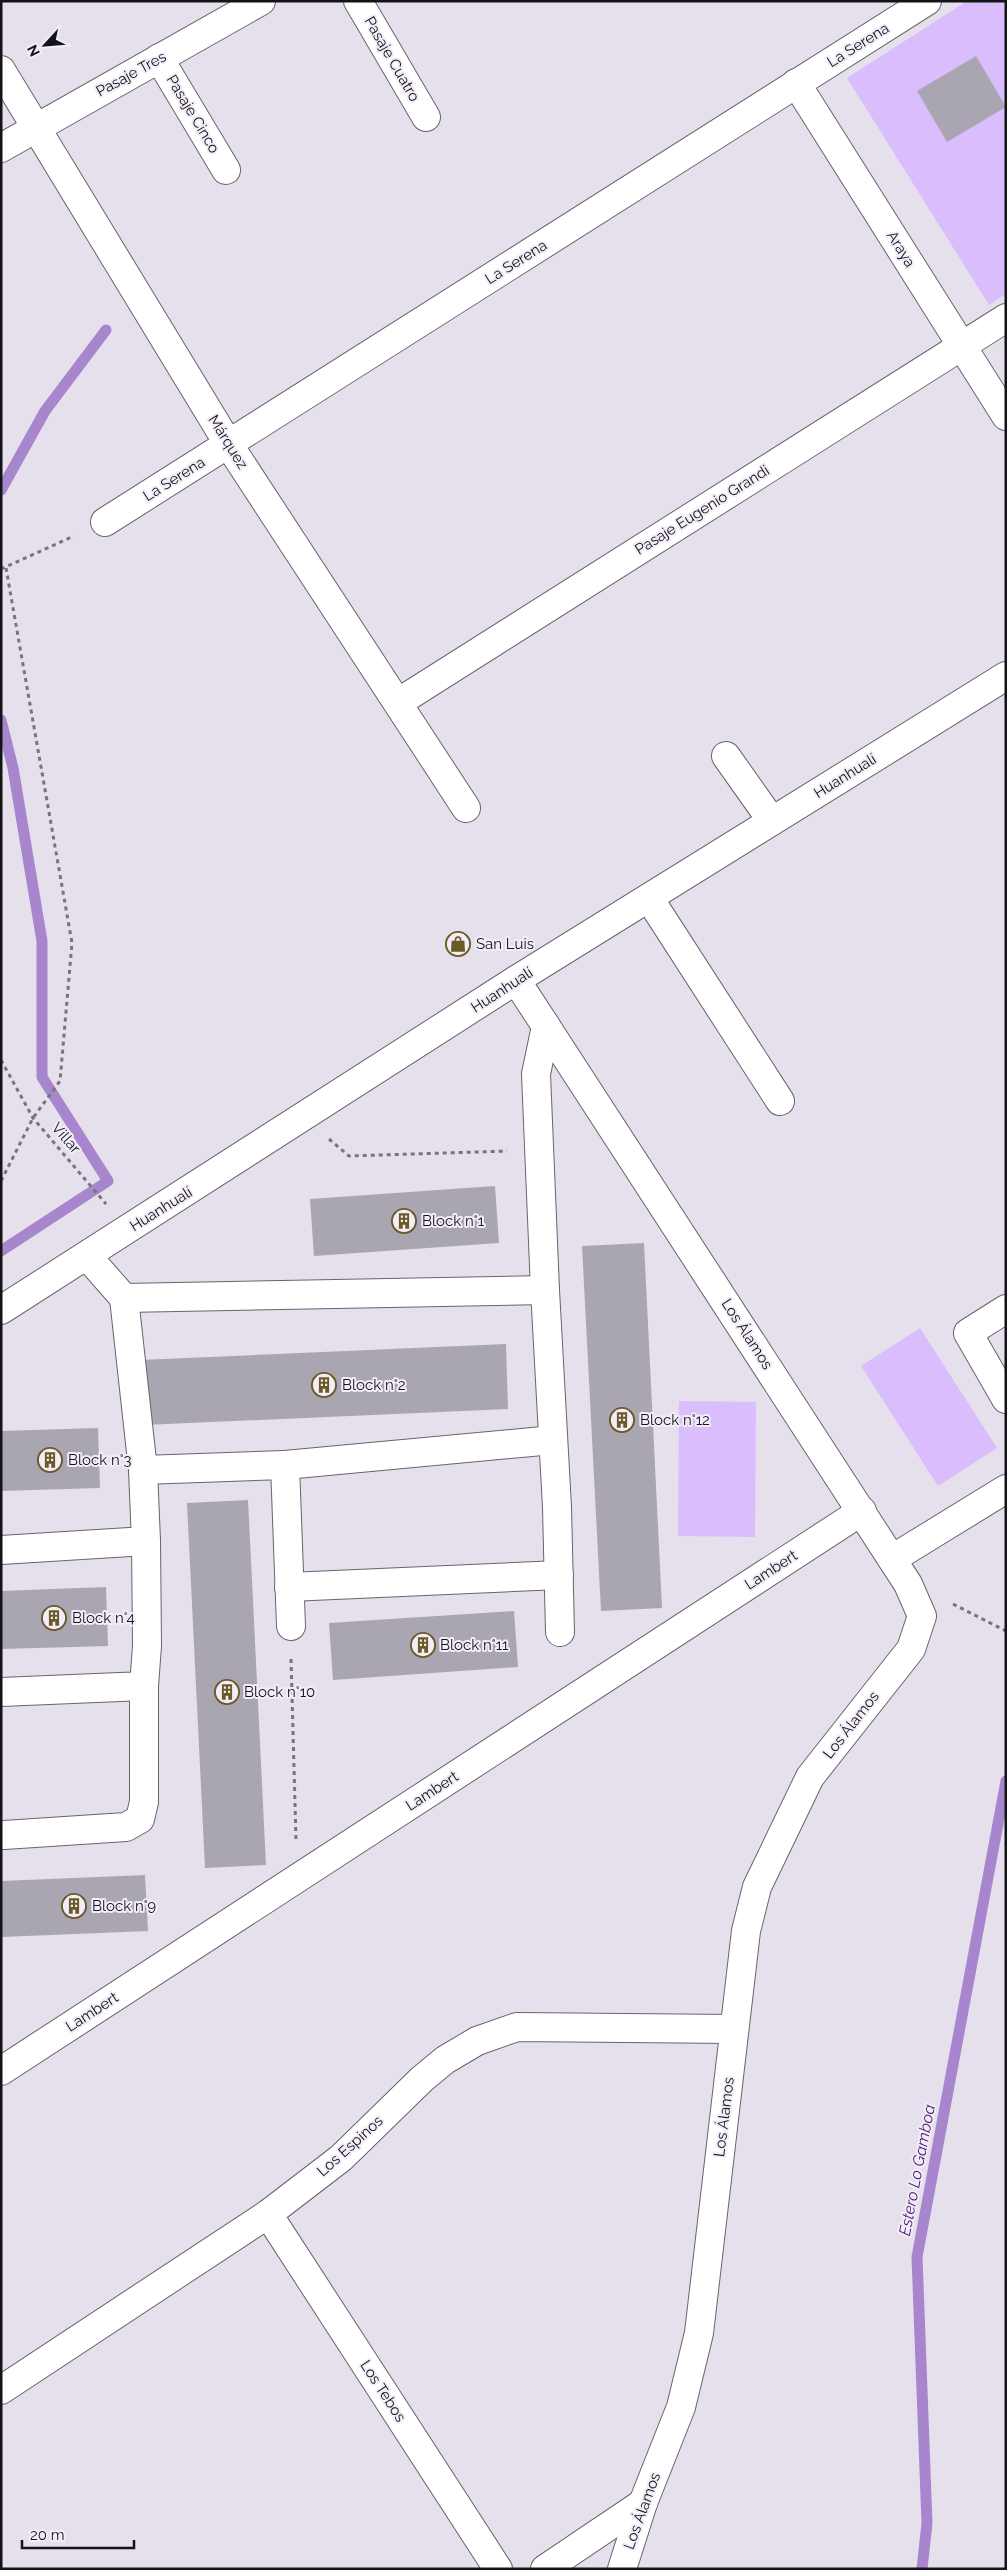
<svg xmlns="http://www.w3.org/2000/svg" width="1007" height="2570" font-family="Raleway,sans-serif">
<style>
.green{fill:#dabdfd}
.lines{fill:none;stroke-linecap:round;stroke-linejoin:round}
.stream{stroke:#a786ce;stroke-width:11}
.building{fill:#aaa6b1}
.minor-casing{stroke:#68646e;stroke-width:30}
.path{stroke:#77747c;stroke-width:3;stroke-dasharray:4 4;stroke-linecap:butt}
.minor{stroke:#fff;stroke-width:28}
.labels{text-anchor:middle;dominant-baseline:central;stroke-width:4;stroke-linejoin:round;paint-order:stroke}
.street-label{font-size:15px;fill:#141317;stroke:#f2edf8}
.poi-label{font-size:15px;fill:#141317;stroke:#f2edf8;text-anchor:start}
.water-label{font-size:16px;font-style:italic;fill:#4c1e73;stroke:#f2edf8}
</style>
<rect width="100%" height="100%" fill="#e5e0eb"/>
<g class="green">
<path d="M967,1H1006V294L989,305L847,78Z"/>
<path d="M920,1328L997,1448L938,1486L861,1366Z"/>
<path d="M679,1401L756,1402L755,1537L678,1536Z"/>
</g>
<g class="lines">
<g class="stream">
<path d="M1,490L45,411L106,330"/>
<path d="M1,720L13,768L42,941V1077L108,1181L1,1251"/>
<path d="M922,2569L927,2523L917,2257L1006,1781"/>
</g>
</g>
<g class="building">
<path d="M976,56L1006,107L947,142L917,91Z"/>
<path d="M495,1186L499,1243L314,1256L310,1199Z"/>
<path d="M644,1243L662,1608L601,1611L582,1246Z"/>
<path d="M506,1344L508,1409L144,1425L140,1360Z"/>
<path d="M98,1428L100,1488L1,1491V1431Z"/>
<path d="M248,1500L266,1865L205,1868L187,1503Z"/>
<path d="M106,1587L108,1646L1,1649V1591Z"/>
<path d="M514,1611L518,1667L333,1680L329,1623Z"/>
<path d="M145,1875L148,1931L1,1937V1881Z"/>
</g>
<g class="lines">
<defs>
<g id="minor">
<path d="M358,1L426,117"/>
<path d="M159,58L226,170"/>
<path d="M1,70L229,445L466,808"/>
<path d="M796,83L1006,416"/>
<path d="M1,148L261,1"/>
<path d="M105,522L927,1"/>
<path d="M399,702L1006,318"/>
<path d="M726,756L772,821"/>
<path d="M649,898L780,1101"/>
<path d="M516,980L908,1584L922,1616L911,1649L810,1777L757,1887L746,1931L699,2333L681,2407L643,2503L622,2569"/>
<path d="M546,1026L536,1074L545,1290L557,1507L560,1632"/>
<path d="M87,1256L124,1298L545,1290"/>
<path d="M124,1298L143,1470L285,1465L291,1626"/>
<path d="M1006,1309L968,1333L1006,1399"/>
<path d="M1,1310L516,980L1006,676"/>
<path d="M285,1465L553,1440"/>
<path d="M1,1550L146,1541L143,1470"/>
<path d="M892,1559L1006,1489"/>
<path d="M289,1587L559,1575"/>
<path d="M1,1692L144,1686L147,1646L146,1541"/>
<path d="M4,1835L126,1827L140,1819L144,1802V1686"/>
<path d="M1,2071L862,1511"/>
<path d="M268,2214L498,2569"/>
<path d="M1,2390L268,2214L341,2158L422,2079L445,2060L477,2041L517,2027L734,2029"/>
<path d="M545,2569L643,2503"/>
</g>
</defs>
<use href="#minor" class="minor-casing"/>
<g class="path">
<path d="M1,569L74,536"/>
<path d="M1,1060L33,1118L106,1204"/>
<path d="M329,1139L349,1156L507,1151"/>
<path d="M1,1181L33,1118L60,1081L72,943L6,568"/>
<path d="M953,1604L1006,1631"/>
<path d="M291,1659L296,1840"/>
</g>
<use href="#minor" class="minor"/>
</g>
<defs>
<symbol id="shop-ring" viewBox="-11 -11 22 22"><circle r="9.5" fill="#f2edf8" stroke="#6b5927" stroke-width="1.5"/><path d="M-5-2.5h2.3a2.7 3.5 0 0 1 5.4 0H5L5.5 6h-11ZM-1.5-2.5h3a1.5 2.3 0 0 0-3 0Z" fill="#6b5927"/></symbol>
<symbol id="building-ring" viewBox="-11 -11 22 22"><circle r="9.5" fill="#f2edf8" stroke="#6b5927" stroke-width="1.5"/><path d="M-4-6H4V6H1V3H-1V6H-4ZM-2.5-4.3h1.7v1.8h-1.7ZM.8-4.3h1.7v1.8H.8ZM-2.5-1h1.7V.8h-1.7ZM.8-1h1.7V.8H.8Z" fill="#6b5927"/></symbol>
</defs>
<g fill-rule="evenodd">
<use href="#shop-ring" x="444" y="930" width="28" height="28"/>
<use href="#building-ring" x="390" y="1207" width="28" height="28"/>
<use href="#building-ring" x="310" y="1371" width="28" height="28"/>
<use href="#building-ring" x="608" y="1406" width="28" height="28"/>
<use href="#building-ring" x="36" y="1446" width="28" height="28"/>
<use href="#building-ring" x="40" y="1604" width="28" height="28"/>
<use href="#building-ring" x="409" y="1631" width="28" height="28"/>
<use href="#building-ring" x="213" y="1678" width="28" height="28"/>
<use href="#building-ring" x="60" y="1892" width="28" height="28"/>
</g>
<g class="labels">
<g class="street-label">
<text transform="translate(858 45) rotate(-32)">La Serena</text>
<text transform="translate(392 59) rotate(60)">Pasaje Cuatro</text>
<text transform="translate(131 74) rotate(-29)">Pasaje Tres</text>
<text transform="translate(193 114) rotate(59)">Pasaje Cinco</text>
<text transform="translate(901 249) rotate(58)">Araya</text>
<text transform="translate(516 262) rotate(-32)">La Serena</text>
<text transform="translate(228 442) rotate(58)">Márquez</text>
<text transform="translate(174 479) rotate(-32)">La Serena</text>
<text transform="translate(702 510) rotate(-32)">Pasaje Eugenio Grandi</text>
<text transform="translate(845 776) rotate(-32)">Huanhualí</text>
<text transform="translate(502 990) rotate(-33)">Huanhualí</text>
<text transform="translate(66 1138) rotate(49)">Villar</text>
<text transform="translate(161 1209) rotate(-32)">Huanhualí</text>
<text transform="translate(747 1334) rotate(57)">Los Álamos</text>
<text transform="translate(771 1570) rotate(-33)">Lambert</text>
<text transform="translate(851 1725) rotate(-52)">Los Álamos</text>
<text transform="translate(432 1791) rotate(-33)">Lambert</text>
<text transform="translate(92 2012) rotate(-33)">Lambert</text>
<text transform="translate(724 2117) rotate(-83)">Los Álamos</text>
<text transform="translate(350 2146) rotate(-42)">Los Espinos</text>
<text transform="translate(383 2391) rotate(57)">Los Tebos</text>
<text transform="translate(642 2511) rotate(-70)">Los Álamos</text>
</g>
<g class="poi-label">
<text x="476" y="944">San Luis</text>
<text x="422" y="1221">Block n°1</text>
<text x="342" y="1385">Block n°2</text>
<text x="640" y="1420">Block n°12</text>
<text x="68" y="1460">Block n°3</text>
<text x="72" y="1618">Block n°4</text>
<text x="440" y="1645">Block n°11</text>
<text x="244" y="1692">Block n°10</text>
<text x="92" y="1906">Block n°9</text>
</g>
<g class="water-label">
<text transform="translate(917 2170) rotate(-79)">Estero Lo Gamboa</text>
</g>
</g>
<rect width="1007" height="2570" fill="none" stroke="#141317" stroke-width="5"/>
<g transform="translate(45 45) rotate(244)" stroke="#f2edf8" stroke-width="4" paint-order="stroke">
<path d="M0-4L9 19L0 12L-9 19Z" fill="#141317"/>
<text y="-8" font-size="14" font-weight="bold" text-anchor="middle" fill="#141317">N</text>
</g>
<path d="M22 2540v8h112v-8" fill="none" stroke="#141317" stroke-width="2.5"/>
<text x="30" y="2540" font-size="15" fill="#141317" stroke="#f2edf8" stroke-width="4" paint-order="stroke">20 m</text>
</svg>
